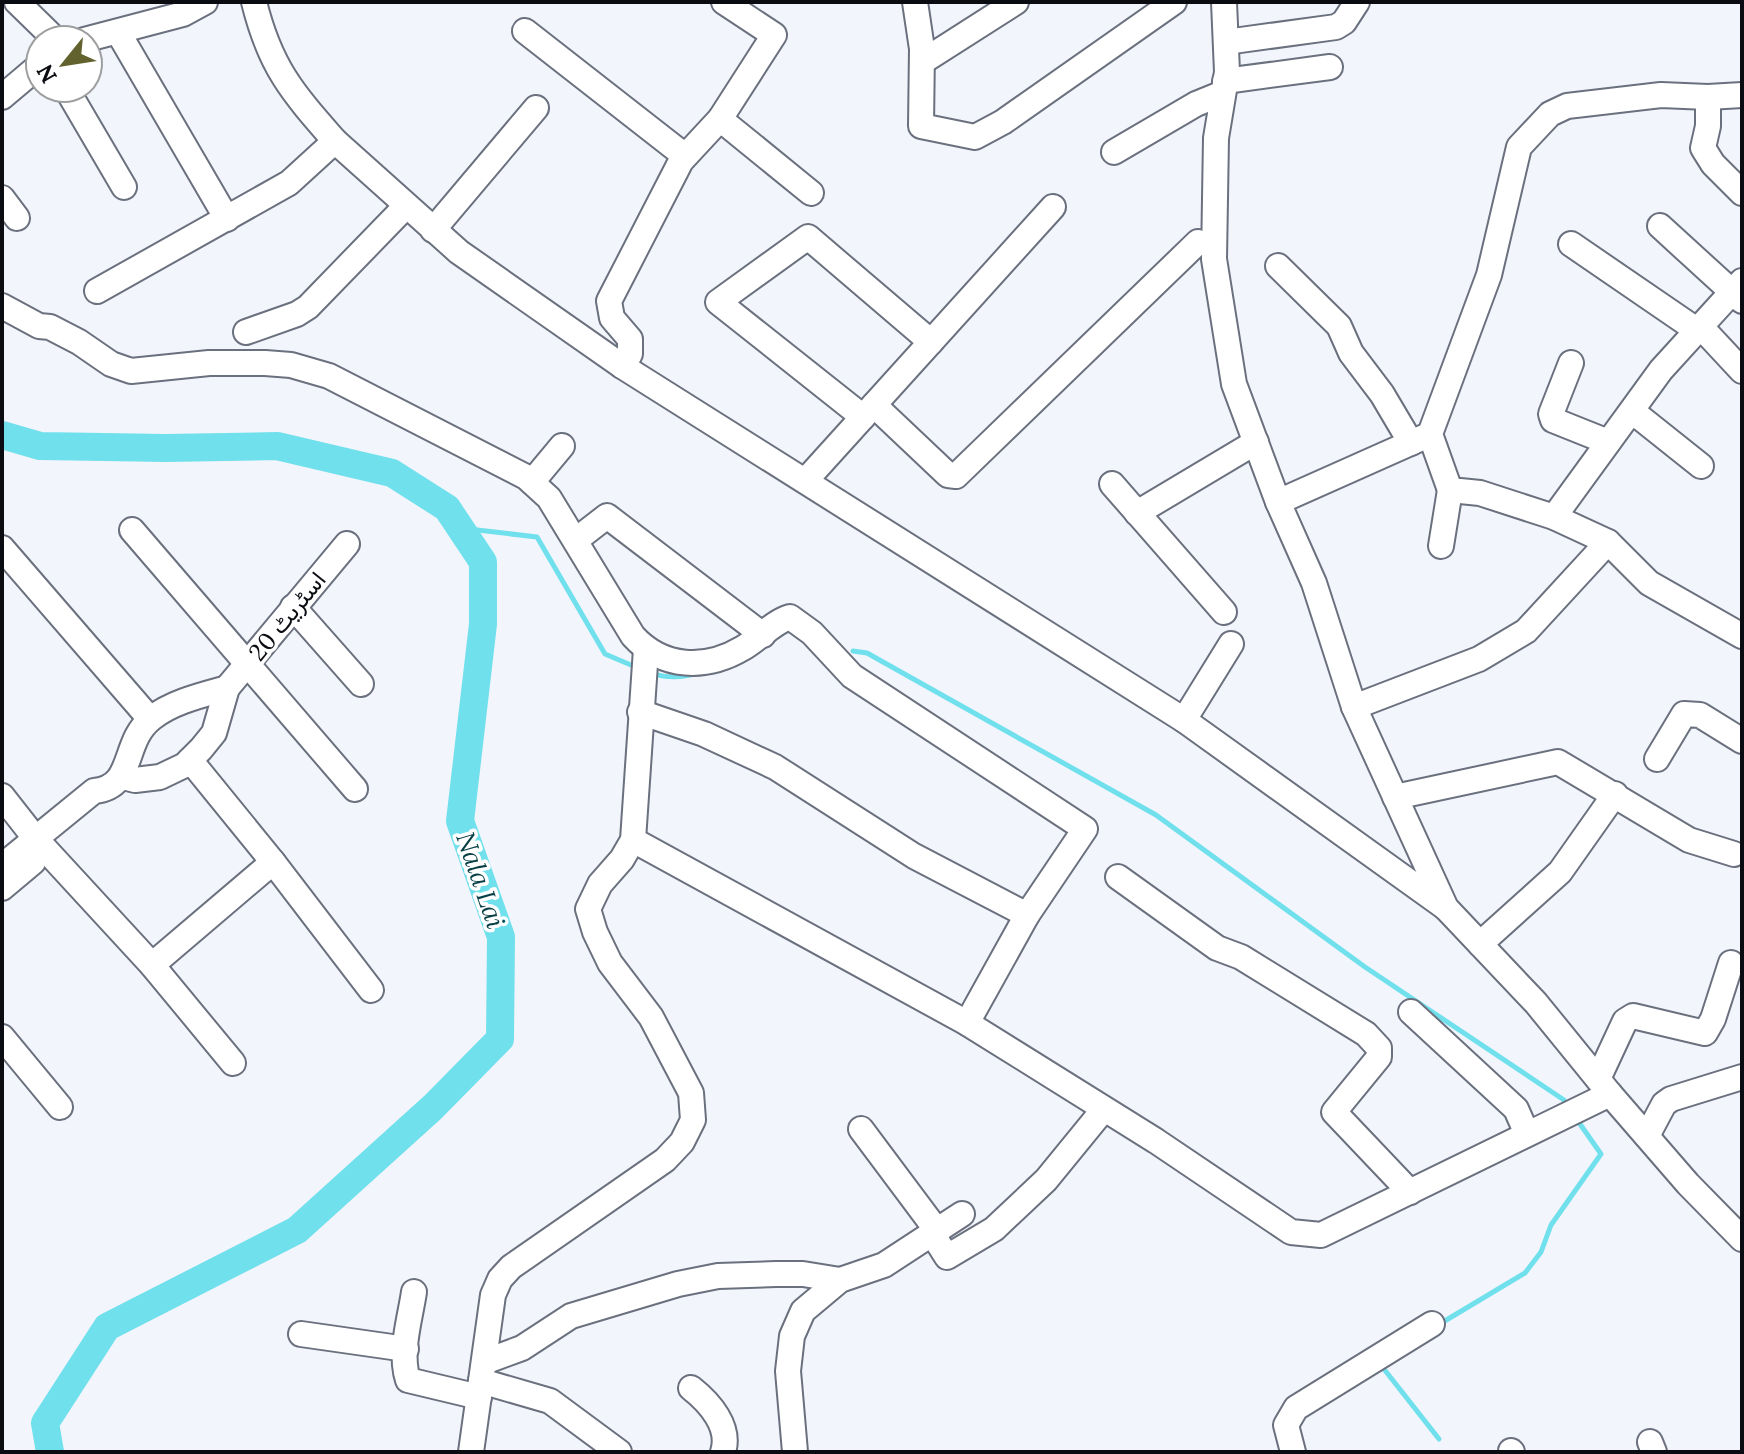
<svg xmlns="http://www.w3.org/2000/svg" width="1744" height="1454" font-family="Lora,Vazirmatn,serif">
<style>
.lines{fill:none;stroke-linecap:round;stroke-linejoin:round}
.stream{stroke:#70e0ec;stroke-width:5}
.river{stroke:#70e0ec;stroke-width:28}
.minor-casing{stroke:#6a707e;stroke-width:28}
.minor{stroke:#fff;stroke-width:24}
.labels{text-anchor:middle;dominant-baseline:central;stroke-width:7;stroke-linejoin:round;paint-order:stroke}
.street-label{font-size:24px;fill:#0a0c11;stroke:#fff}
.water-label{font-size:26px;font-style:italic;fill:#083f44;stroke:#fff}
</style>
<rect width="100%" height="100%" fill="#f3f5fc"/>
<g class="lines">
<g class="stream">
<path d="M460,528L537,537L605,654L638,668"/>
<path d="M853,651L867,653L1156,815L1365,967L1564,1100"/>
<path d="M651,673C668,679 682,677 700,673"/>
<path d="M1438,1325L1525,1273L1541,1252L1551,1225L1601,1154L1580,1124"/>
<path d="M1380,1364L1439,1439"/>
</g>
<path class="river" d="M2,435L40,446L166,448L277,446L392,473L447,508L483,562V624L460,821L501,937L500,1039L433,1107L297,1230L107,1327L45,1423L50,1452"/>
<defs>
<g id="minor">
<path d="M17,2L56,40"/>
<path d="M254,2C270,67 292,92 335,141L459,252L622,366L1184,720L1446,908"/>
<path d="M915,2L922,49L921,126L975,137L1003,122L1174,2"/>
<path d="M1224,2L1227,72L1216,138L1214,259L1234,384L1278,502L1314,583L1354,707L1446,908L1536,1003L1610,1094L1688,1184L1742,1239"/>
<path d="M525,31L685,156"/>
<path d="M118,32L227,219"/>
<path d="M84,40L183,14L205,2"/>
<path d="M1226,42L1336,27L1344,22L1357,2"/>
<path d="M922,62L1016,2"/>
<path d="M1225,81L1330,67"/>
<path d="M66,88L124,187"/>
<path d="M1742,95L1708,97L1661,95L1567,106L1550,114L1519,147L1489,275L1430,434L1450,490L1480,493L1554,517L1608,542L1649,583L1742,636"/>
<path d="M2,97L40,65"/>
<path d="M1708,97V126L1703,148L1713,164L1742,193"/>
<path d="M720,119L811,193"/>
<path d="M1114,152L1196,104L1223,93"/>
<path d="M2,198L17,218"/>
<path d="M1660,226L1742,301"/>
<path d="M433,230L536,108"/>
<path d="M1571,244L1698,331"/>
<path d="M1278,266L1339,326L1351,353L1382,394L1411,443"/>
<path d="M97,291L289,183L335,141"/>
<path d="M2,306L39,326L50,327L79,342L111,364L131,371L209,363H265L291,365L329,376L526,477L549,498L633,636C663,669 706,670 743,648C759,639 773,622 790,617L812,633L852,676L1085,829L1027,915L967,1023"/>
<path d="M1701,327L1742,371"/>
<path d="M246,332L297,314L308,307L406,206"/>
<path d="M1571,363L1551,414L1553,420L1608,442"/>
<path d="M622,366L630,354V339L612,318L609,301L681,161L720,119L774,35L724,2"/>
<path d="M874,405L948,475L956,476L1198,242"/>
<path d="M1632,411L1701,466"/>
<path d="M863,417L718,302L808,237L931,342"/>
<path d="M806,480L1053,207"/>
<path d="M532,482L562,446"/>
<path d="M1112,484L1224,612"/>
<path d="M1278,502L1424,437"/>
<path d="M1137,513L1256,442"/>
<path d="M1554,517L1661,370L1742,281"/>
<path d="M132,530L355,789"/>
<path d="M576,540L607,516L763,635"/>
<path d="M1441,546L1450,490"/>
<path d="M2,548L150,719"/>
<path d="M293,607L361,684"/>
<path d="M1354,707L1479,659L1526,631L1608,542"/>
<path d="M640,712L704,734L775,767L914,856L1027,915"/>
<path d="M1184,720L1231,644"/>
<path d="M1657,759L1684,714L1700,715L1742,741"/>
<path d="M190,760L273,862L371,990"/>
<path d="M123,777L135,780L160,777L185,765L201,749L214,733L227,688L347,544"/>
<path d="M2,796L35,838L152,965L233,1063"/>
<path d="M1395,797L1558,762L1689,840L1734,854"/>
<path d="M633,840L967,1023L1156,1141L1291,1232L1321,1235L1610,1094"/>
<path d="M2,866L94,791C136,787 121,742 152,718C172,702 202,695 227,688"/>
<path d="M1118,877L1217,948L1241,957L1366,1034L1379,1048V1057L1334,1112L1410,1192"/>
<path d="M2,888L33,862"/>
<path d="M1480,944L1560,872L1615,794"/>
<path d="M152,965L273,862"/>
<path d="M1411,1012L1516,1109L1527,1134"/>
<path d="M2,1037L60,1107"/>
<path d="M1598,1079L1625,1021L1633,1016L1705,1033L1713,1019L1731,963"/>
<path d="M861,1129L938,1232"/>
<path d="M1647,1136L1664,1104L1671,1099L1742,1077"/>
<path d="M933,1235L947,1257L994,1229L1046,1180L1104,1109"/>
<path d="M414,1292C410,1319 399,1353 408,1380L479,1397"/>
<path d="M301,1334L406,1349"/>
<path d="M484,1362L522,1348L571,1316L678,1284L718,1276L776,1274H803L840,1280"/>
<path d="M481,1381L550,1401L619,1452"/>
<path d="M691,1388C710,1403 731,1427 723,1452"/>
<path d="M1650,1442L1654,1452"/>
<path d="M1511,1451L1512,1452"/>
<path d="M471,1452L493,1295L500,1279L511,1267L665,1160L682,1142L693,1120L691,1093L651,1017L610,963L595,932L588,909L600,884L622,859L633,840L646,649"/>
<path d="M795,1452L788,1371L792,1336L803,1311L840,1280L884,1265L962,1214"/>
<path d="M1293,1452L1286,1425L1296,1408L1432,1324"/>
</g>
</defs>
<use href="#minor" class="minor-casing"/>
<use href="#minor" class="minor"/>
</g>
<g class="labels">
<g class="street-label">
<text transform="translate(287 616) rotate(-51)">اسٹریٹ 20</text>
</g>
<g class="water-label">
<text transform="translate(481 880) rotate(71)">Nala Lai</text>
</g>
</g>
<rect width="1744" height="1454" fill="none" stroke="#0a0c11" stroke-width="8"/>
<g transform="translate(64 64) rotate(240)"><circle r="38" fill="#ffffff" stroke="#9d9ea0" stroke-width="2"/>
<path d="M0-6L14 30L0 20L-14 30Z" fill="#62622f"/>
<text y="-12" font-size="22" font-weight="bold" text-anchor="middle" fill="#0a0c11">N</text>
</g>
</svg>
